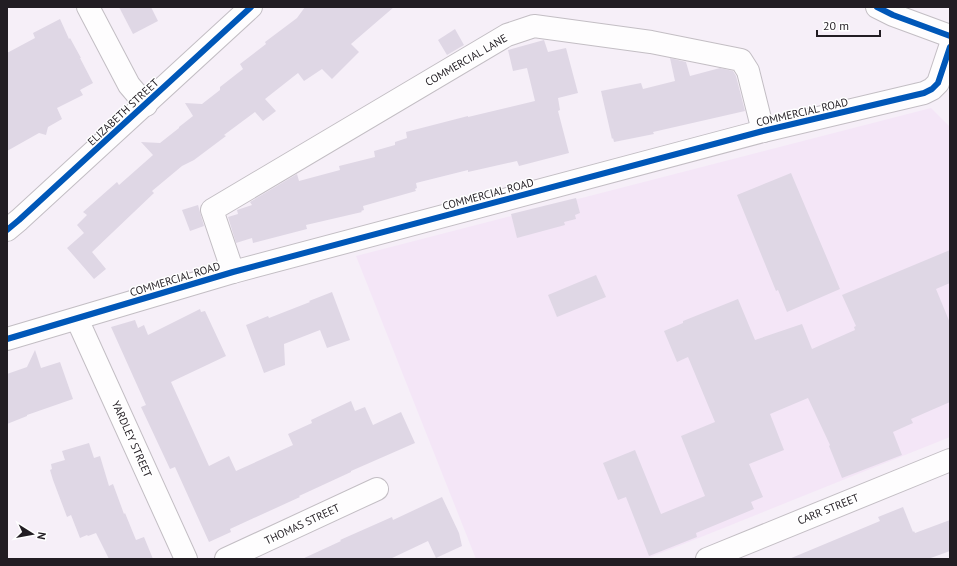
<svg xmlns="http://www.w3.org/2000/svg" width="957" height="566" font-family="'PT Sans',sans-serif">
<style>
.built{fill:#f4e6f7}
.building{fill:#dfd7e5}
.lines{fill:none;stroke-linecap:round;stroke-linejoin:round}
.street-casing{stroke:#c3bec4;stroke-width:24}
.secondary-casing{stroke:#c3bec4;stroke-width:24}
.street{stroke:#fefdfe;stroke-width:22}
.secondary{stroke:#fefdfe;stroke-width:22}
.cycleway-casing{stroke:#fff;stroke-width:8}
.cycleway{stroke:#0057b8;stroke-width:6}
.labels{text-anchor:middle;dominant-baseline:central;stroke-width:3;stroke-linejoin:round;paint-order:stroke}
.street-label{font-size:11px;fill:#221d23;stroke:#fff}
</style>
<rect width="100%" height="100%" fill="#f6eff8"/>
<path class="built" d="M931,108L950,127V437L646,559H476L356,256Z"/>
<g class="building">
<path d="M119,7H151L158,21L133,34Z"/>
<path d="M305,7H394L351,44L359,52L332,79L322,69L304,81L298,73L265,99L276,111L263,121L255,112L224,135L226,136L194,160L182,166L152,191L154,193L92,252L106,269L94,279L67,248L84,233L77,225L87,215L83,212L117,182L119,185L153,155L141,142L160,143L179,128V127L193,116L185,103L202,104L220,90V87L243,69L240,64L266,44L265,42L297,18Z"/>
<path d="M60,19L69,39L70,38L81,58H80L93,83L80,90L83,95L57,108L62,119L48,127L46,135L39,133L7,151V53L35,38L33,33Z"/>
<path d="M455,29L464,45L447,55L438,40Z"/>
<path d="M544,40L548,52L566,48L578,93L558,98L560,110L558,111L569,153L519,166L517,161L468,172V170L416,183L417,188L415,189L416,191L363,206L364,210L361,211L362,212L306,225L307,229L253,243L252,238L236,243L228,217L238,214L237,210L252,205L250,202L297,174L299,181L340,170L339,166L375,157L374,151L395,145V142L407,138L406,132L468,116V117L535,101L527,68L513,71L508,50Z"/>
<path d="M670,58L686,62L690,76L720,68L733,71L736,76L745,111L653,132L654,134L614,142L613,138L612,139L601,91L641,83L643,89L675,81Z"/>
<path d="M791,173L840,289L787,312L778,290L776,291L737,195Z"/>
<path d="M576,198L580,213L575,215L576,219L564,222L565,225L517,238L511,214Z"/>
<path d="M198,205L204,226L190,231L182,210Z"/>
<path d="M950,250V283L936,289L950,323V402L911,419L913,423L893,432L902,455L842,478L829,446L830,445L808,398L770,414L784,450L749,464L763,497L751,502L754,509L696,533L697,537L649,556L626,497L618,500L603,463L635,450L661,514L705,496L681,436L715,422L688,357L677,362L664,331L683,323V321L738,299L755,340L802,324L812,349L855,330L854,327L856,326L842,295Z"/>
<path d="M596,275L606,297L557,317L548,295Z"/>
<path d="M332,292L350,340L327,348L320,330L284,344L285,365L264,373L246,325L268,316L269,318L310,302L309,301Z"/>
<path d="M200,309L201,312L205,311L226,356L171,382L209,466L229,456L236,471L293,445L288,434L312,423L311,420L351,401L355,411L365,407L373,425L401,412L415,443L351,471V472L299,496L300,497L230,529L231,532L209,542L175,467L170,469L141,407L146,405L111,327L135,320L138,328L144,325L148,335Z"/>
<path d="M35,350L41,368L60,362L73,399L27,415V416L7,424V374L27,367Z"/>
<path d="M89,443L94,458L100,456L109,486L113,484L124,514L125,513L136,540L144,537L153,559H109L96,533L88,536L87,535L80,538L71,515L67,517L53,480L50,470L52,469L51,464L65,460L62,451Z"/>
<path d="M442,497L459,533L462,546L436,558L428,541L390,559H302L341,541L340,540L392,517L393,520Z"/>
<path d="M903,507L913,532L914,531L915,533L950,520V551L928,559H789L880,521L878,517Z"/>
</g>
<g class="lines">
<defs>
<g id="street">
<path d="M88,7L129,85L146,105"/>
<path d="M233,272L212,210L507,35L534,26L651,42L741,60L748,71L763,131"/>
<path d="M77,319L186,559"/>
<path d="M7,339L233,272L763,131L924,93L932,89L938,83L950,47"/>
<path d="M226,559L377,489"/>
<path d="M707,559L950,460"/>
</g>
<g id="secondary">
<path d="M877,7L893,15L950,36"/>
<path d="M7,230L19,220L251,7"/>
</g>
</defs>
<use href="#street" class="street-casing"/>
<use href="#secondary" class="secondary-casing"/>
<use href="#street" class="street"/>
<use href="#secondary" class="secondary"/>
<defs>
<g id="cycleway">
<path d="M877,7L893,15L950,36"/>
<path d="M7,230L19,220L251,7"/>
<path d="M7,339L233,272L763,131L924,93L932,89L938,83L950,47"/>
</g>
</defs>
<use href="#cycleway" class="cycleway-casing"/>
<use href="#cycleway" class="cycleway"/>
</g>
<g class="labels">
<g class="street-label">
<text transform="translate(466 60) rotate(-30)">COMMERCIAL LANE</text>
<text transform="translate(123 112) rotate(-43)">ELIZABETH STREET</text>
<text transform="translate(802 112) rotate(-13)">COMMERCIAL ROAD</text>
<text transform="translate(488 194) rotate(-15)">COMMERCIAL ROAD</text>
<text transform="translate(175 279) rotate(-17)">COMMERCIAL ROAD</text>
<text transform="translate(132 439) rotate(66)">YARDLEY STREET</text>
<text transform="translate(828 509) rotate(-22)">CARR STREET</text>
<text transform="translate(302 524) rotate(-25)">THOMAS STREET</text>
</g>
</g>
<rect width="957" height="566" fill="none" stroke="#221d23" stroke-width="16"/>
<g transform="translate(32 534) rotate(101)" stroke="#ffffff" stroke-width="3" paint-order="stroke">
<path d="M0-3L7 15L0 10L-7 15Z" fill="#221d23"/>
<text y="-6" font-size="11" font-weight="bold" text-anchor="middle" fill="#221d23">N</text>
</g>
<path d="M817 30v6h63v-6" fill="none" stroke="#221d23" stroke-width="2"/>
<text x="823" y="30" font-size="12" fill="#221d23" stroke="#ffffff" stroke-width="3" paint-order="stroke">20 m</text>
</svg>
